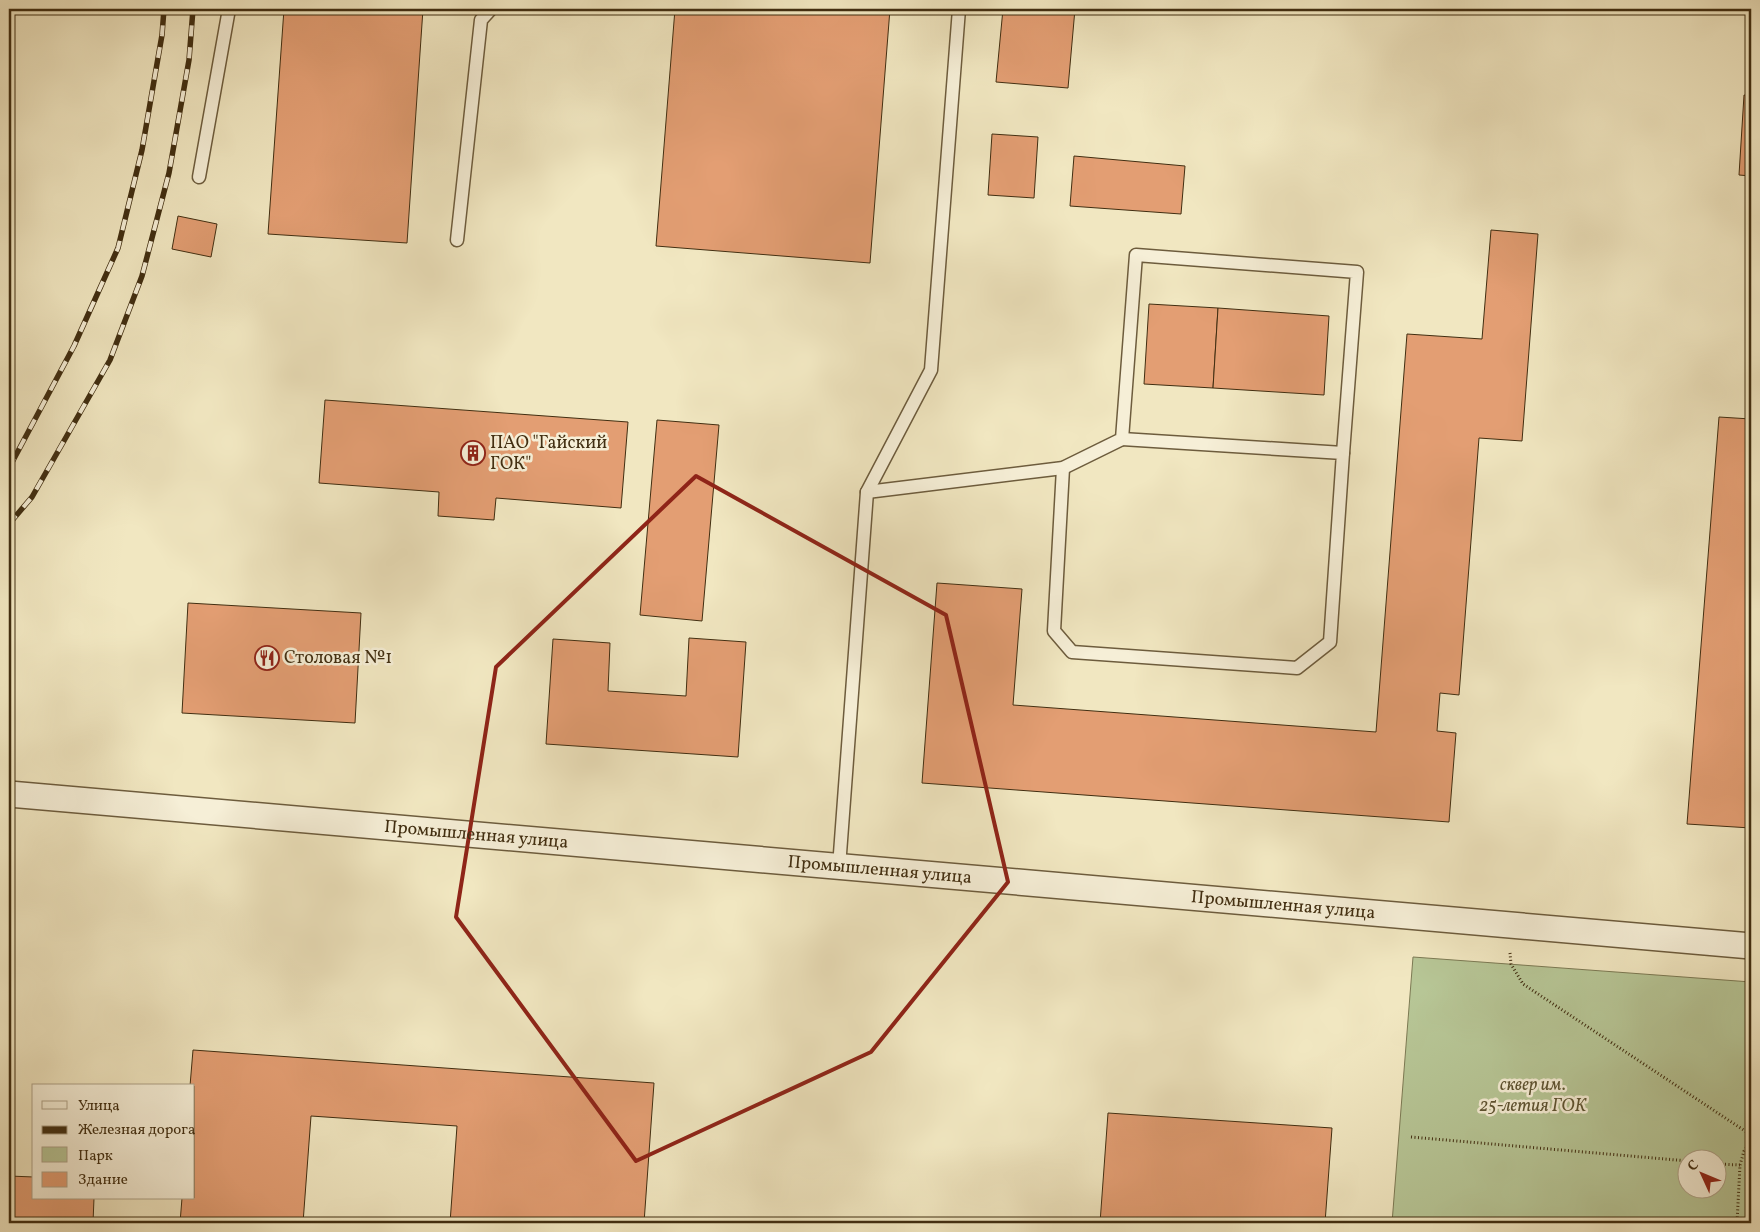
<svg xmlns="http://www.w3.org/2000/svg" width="1760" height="1232" font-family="Vollkorn,serif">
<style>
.green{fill:#b7c696;stroke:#7c7a54;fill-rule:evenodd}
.building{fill:#e39e73;stroke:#412e11}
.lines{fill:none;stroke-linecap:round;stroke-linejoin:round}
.lane-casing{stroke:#6d5c3d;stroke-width:15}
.street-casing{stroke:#6d5c3d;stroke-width:28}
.path{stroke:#412e11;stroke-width:3;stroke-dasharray:1 2.5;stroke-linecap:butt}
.lane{stroke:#f6efd7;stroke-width:12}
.street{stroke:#f6efd7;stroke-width:25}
.rail-casing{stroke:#412e11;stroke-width:5.5}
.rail{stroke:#f6efd7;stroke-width:4;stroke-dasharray:11;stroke-linecap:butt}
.marked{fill:none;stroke:#8f2418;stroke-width:4;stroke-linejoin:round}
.labels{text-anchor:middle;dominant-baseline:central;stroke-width:5;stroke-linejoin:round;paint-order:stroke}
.poi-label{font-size:18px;fill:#412e11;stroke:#f6efd7;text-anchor:start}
.street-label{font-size:18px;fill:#412e11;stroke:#f6efd7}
.park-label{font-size:18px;font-style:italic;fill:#5e5432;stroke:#f6efd7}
</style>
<rect width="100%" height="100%" fill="#f1e7c1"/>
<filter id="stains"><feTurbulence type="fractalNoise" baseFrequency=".004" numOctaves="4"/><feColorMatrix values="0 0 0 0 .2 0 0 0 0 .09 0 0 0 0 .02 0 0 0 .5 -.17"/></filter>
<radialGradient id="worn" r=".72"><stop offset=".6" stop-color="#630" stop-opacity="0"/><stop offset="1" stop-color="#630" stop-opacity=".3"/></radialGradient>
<path class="green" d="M1413,957L1751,982V1223H1392ZM1688,1160H1718V1190H1688Z"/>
<g class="building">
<path d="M284,9H423L407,243L268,234Z"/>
<path d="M675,9H890L870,263L656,246Z"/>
<path d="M1003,9H1075L1068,88L996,82Z"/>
<path d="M1744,95L1751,96V176L1739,175Z"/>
<path d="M992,134L1038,137L1034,198L988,195Z"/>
<path d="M1074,156L1185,166L1181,214L1070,206Z"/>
<path d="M178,216L217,224L211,257L172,249Z"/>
<path d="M1491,230L1538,234L1522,441L1479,438L1459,695L1440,693L1437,731L1456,733L1449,822L922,783L937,583L1022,589L1013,705L1376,732L1407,334L1482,339Z"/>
<path d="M1149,304L1218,308L1213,388L1144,384Z"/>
<path d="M1218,308L1329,316L1324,395L1213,388Z"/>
<path d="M325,400L628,422L621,508L496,498L494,520L438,516L439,492L319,483Z"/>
<path d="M1719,417L1751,419V828L1687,824Z"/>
<path d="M657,420L719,425L702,621L640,615Z"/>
<path d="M188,603L361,613L355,723L182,713Z"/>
<path d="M689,638L746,642L738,757L546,744L553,639L610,643L608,691L686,696Z"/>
<path d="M193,1050L654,1083L644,1223H450L457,1126L311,1116L303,1223H180L182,1198H194V1086H190Z"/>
<path d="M1108,1113L1332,1128L1325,1223H1100Z"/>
<path d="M9,1176L34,1177V1198H94L93,1223H9Z"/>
</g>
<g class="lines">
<defs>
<g id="lane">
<path d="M199,177L229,9"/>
<path d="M457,240L481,20L491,9"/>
<path d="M1063,468L1054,631L1072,652L1297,668L1330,642L1343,453L1122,439"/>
<path d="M867,492L1063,468L1122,439L1136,255L1357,272L1343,453"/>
<path d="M839,867L867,492L931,370L959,9"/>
</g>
<g id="street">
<path id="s1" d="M9,794L1751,946"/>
</g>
</defs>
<use href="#lane" class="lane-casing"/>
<use href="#street" class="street-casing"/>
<g class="path">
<path d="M1510,953L1511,964L1523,984L1751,1135"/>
<path d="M1411,1137L1688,1161"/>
<path d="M1718,1164L1740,1165L1737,1223"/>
<path d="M1740,1165L1744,1151L1751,1141"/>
</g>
<use href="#lane" class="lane"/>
<use href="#street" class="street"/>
<defs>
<g id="rail">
<path d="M9,468L74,346L118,248L142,150L162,35L164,9"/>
<path d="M9,524L32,497L110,360L142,276L169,173L189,60L193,9"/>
</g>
</defs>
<use href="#rail" class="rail-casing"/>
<use href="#rail" class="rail"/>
</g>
<path class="marked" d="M696,476L946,615L1008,882L871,1052L636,1161L456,917L496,667Z"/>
<defs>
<symbol id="building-ring" viewBox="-11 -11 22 22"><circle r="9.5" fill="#f6efd7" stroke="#8f2418" stroke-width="1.5"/><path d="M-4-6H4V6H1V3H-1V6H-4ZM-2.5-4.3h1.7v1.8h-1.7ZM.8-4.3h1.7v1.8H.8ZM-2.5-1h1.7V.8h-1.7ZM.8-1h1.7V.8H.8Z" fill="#8f2418"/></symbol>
<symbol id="restaurant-ring" viewBox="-11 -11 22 22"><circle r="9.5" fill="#f6efd7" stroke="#8f2418" stroke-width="1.5"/><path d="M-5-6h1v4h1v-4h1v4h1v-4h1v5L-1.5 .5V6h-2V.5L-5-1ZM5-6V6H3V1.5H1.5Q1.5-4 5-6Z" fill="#8f2418"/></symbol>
</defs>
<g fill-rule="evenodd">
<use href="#building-ring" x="459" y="439" width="28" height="28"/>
<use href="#restaurant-ring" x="253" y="644" width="28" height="28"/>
</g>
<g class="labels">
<g class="poi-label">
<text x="490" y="443">ПАО "Гайский<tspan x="490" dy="21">ГОК"</tspan></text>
<text x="284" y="658">Столовая №1</text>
</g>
<g class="street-label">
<text stroke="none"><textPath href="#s1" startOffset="469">Промышленная улица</textPath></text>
<text stroke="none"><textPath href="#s1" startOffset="874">Промышленная улица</textPath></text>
<text stroke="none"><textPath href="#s1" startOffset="1279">Промышленная улица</textPath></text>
</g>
<g class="park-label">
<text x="1533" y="1085">сквер им.<tspan x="1533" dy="21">25-летия ГОК</tspan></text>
</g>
</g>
<rect width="1760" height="1232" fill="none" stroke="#f1e7c1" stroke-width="30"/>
<rect x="10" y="10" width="1740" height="1212" fill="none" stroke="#412e11" stroke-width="2.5"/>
<rect x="15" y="15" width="1730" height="1202" fill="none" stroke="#412e11"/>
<rect x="32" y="1084" width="162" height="115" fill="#f6efd7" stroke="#aea288"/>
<rect x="42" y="1101" width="25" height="8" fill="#f6efd7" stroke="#aea288"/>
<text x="78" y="1110" font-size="15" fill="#412e11">Улица</text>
<rect x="42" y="1126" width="25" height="8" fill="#412e11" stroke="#aea288"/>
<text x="78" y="1134" font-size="15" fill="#412e11">Железная дорога</text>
<rect x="42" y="1147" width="25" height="15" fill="#b7c696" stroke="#aea288"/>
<text x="78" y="1160" font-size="15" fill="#412e11">Парк</text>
<rect x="42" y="1172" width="25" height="15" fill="#e39e73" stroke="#aea288"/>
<text x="78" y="1184" font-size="15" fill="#412e11">Здание</text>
<g transform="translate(1702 1174) rotate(314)"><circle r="24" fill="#f6efd7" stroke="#aea288"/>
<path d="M0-4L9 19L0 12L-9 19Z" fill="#8f2418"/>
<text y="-8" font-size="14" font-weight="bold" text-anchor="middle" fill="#412e11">С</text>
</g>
<rect width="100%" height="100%" filter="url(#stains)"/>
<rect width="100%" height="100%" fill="url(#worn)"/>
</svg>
